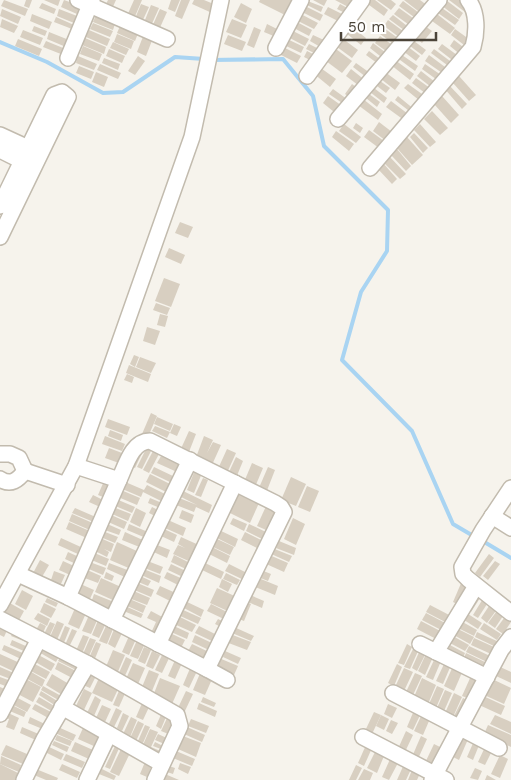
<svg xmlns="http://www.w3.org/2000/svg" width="511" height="780" font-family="'Work Sans',sans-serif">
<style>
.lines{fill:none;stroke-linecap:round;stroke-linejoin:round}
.stream{stroke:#a9d4f2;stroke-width:4}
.building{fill:#d8cfc1}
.minor-casing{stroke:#c2bbae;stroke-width:18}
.minor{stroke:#fff;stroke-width:15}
</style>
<rect width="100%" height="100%" fill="#f6f3ec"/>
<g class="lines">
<g class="stream">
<path d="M0,42L47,62L103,93L123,92L175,57L204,59"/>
<path d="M211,60L283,59L313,96L324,146L388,210L387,251L361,292L342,360L412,431L453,524L475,537"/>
<path d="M481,540L511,558"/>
</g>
</g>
<g class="building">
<path d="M4,0L28,9L25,16L1,6Z"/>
<path d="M26,0H32L29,8L24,6Z"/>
<path d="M44,0H60L58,6Z"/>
<path d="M64,0L81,6L77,14L61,7Z"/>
<path d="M108,0H116L111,11L104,8Z"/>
<path d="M134,0H142L133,21L126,18Z"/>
<path d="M171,0H180L175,12L168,9Z"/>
<path d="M181,0H190L182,19L175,16Z"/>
<path d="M194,0H204L216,5L212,13L192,4Z"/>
<path d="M260,0H291L296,2L289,17L259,2Z"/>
<path d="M305,0L323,7L321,12L303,3Z"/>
<path d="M313,0H327L324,6Z"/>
<path d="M335,0H354L352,9Z"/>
<path d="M366,0H375L388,10L384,16L365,2Z"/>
<path d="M377,0H391L396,4L391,10Z"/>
<path d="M404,0H420L428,6L422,14Z"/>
<path d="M446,0L463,13L459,19L441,5Z"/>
<path d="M449,0H460L469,7L465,12Z"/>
<path d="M403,1L422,15L418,20L399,6Z"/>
<path d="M42,3L56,9L54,14L39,8Z"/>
<path d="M241,3L252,9L246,23L234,17Z"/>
<path d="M141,4L149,7L141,24L134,21Z"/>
<path d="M301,4L323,15L320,21L298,10Z"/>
<path d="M340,4L351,10L349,15L337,9Z"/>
<path d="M151,5L159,8L150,28L143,25Z"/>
<path d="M328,7L348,17L344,24L324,14Z"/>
<path d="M399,8L417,21L412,27L394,14Z"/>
<path d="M442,8L459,20L455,25L438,13Z"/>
<path d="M2,9L21,17L18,24L0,16Z"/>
<path d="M59,9L77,16L74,23L57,16Z"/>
<path d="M160,9L167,12L158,32L151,29Z"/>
<path d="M297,12L318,23L314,29L294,19Z"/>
<path d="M97,13L116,21L113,30L93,22Z"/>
<path d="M32,14L52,22L49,29L30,21Z"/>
<path d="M437,14L455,28L450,34L432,21Z"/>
<path d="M393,15L411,29L408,33L389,19Z"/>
<path d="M56,17L74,25L72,29L54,22Z"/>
<path d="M2,19L18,26L14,33L0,27Z"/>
<path d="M232,19L247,25L241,38L226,32Z"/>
<path d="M293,20L312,30L309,36L290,26Z"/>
<path d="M388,20L407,34L403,40L384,26Z"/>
<path d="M93,23L113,31L110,37L90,29Z"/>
<path d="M121,24L139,31L135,41L117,33Z"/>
<path d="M267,24L279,30L276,37L264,32Z"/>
<path d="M34,26L47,31L45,36L32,31Z"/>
<path d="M425,26L432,31L422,43L416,38Z"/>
<path d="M254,27L261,30L254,48L247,45Z"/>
<path d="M352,27L366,38L361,45L347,34Z"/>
<path d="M384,28L402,41L398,47L380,34Z"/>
<path d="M289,29L309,39L305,46L286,36Z"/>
<path d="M455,29L473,42L468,48L451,35Z"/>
<path d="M23,30L43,38L40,45L20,37Z"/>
<path d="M89,30L110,39L107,46L86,37Z"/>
<path d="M49,32L69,40L66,47L47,39Z"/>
<path d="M117,34L134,41L131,49L114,42Z"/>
<path d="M144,34L153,38L146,56L137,52Z"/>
<path d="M228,35L246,42L242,51L224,44Z"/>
<path d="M313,35L326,41L322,48L310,41Z"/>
<path d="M339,36L358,50L352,58L333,44Z"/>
<path d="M380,36L395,47L390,54L375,43Z"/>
<path d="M85,38L106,47L104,54L82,45Z"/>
<path d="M285,38L304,47L301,53L282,44Z"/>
<path d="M18,39L42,49L39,56L15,46Z"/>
<path d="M454,40L467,50L462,56L450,46Z"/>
<path d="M46,41L68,50L66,56L43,47Z"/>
<path d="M414,41L426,50L422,55L410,46Z"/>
<path d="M113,42L129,49L126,55L110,48Z"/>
<path d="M373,43L389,55L385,60L370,48Z"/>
<path d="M309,44L317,48L314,53L306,49Z"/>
<path d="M442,44L461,58L456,63L438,49Z"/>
<path d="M83,46L102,54L99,61L80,54Z"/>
<path d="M281,46L301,56L297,63L277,53Z"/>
<path d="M332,46L352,61L342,73L322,58Z"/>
<path d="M407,46L420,56L416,61L403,51Z"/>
<path d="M109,49L125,56L122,63L106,56Z"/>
<path d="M434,49L454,64L451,68L431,53Z"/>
<path d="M307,51L319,57L316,63L304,57Z"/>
<path d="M369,51L384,62L381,66L366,55Z"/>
<path d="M399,53L418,66L415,71L396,57Z"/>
<path d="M429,55L449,70L445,75L425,61Z"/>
<path d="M78,56L97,64L94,70L76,63Z"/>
<path d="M138,56L145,61L135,75L128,71Z"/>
<path d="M104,58L120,64L118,70L102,63Z"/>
<path d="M395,60L414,74L410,80L391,65Z"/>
<path d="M356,63L370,73L366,77L353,67Z"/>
<path d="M100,64L121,73L118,79L97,70Z"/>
<path d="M425,64L444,77L440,82L422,69Z"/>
<path d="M79,66L94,72L91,79L76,73Z"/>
<path d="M318,66L336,79L330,87L313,73Z"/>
<path d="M351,69L366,81L362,88L346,76Z"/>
<path d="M421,71L435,82L431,87L417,76Z"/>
<path d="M96,72L108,77L104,87L92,82Z"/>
<path d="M385,72L400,83L395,90L381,79Z"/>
<path d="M459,76L476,95L469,101L453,83Z"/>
<path d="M416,78L434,91L430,97L412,83Z"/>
<path d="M380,81L390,88L386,93L377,86Z"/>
<path d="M352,84L360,90L353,100L345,94Z"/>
<path d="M408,84L429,99L425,105L404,88Z"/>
<path d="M448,84L467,104L462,109L444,88Z"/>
<path d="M374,88L387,98L384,103L370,92Z"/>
<path d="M333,89L351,102L348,107L329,94Z"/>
<path d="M369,94L380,102L377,107L366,98Z"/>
<path d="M328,96L345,108L339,116L323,103Z"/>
<path d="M398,96L415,110L413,114L395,100Z"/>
<path d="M442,96L459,115L451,123L434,104Z"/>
<path d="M363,99L382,114L378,120L358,105Z"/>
<path d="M391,101L412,117L408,123L386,107Z"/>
<path d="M432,111L448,128L440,135L424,119Z"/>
<path d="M379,122L392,132L386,141L373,131Z"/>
<path d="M356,123L363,128L360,133L353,128Z"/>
<path d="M344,124L361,137L356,143L339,131Z"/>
<path d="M420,124L436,142L430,147L414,130Z"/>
<path d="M369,130L388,144L383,151L364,137Z"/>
<path d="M336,131L354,144L349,151L332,137Z"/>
<path d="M414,133L428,148L423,153L410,137Z"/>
<path d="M407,137L423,155L412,165L396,147Z"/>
<path d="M397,149L411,166L406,171L391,155Z"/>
<path d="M389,156L406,174L400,179L383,162Z"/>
<path d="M383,163L397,179L392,184L377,168Z"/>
<path d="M180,222L193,227L188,238L175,233Z"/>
<path d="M169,248L185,255L181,264L165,257Z"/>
<path d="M164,278L180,284L171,307L155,301Z"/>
<path d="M156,303L170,308L167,315L153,310Z"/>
<path d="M160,314L168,316L165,327L157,325Z"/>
<path d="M147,327L160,331L155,345L143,341Z"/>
<path d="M134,355L139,357L135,367L130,364Z"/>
<path d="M140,357L156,363L151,373L136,367Z"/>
<path d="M129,365L151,374L148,382L126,373Z"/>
<path d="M127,374L134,377L132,383L124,380Z"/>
<path d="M151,413L157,416L148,437L142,434Z"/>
<path d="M157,417L173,424L170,431L154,424Z"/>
<path d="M108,419L130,427L127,435L105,427Z"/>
<path d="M174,424L181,427L177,436L170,433Z"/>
<path d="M155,426L170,432L167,438L152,431Z"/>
<path d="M110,430L123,435L121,441L108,436Z"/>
<path d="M189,431L196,434L187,457L179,453Z"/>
<path d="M105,436L125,444L122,451L102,444Z"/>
<path d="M204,436L213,440L207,453L213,442L221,445L211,467L195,460Z"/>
<path d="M145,447L135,468L129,465Z"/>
<path d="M147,447L152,449L142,469L137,467Z"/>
<path d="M109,448L122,453L119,463L105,458Z"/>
<path d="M227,449L236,453L226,475L217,471Z"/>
<path d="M153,451L159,454L149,473L143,470Z"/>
<path d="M161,456L181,465L177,472L157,463Z"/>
<path d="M236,457L243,461L236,478L228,474Z"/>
<path d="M252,463L263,468L255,487L244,482Z"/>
<path d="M154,467L175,477L172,483L151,473Z"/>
<path d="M268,467L275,470L266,493L258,490Z"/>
<path d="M195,470L202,473L194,493L187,490Z"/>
<path d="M150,474L170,484L166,492L146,482Z"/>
<path d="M291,477L306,484L296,506L281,500Z"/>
<path d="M203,478L208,480L201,497L195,495Z"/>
<path d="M104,481L109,484L103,497L98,495Z"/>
<path d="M123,481L144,490L147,485L165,494L161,501L143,492L141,497L120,488Z"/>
<path d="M307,486L319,491L310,512L298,507Z"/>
<path d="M179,489L212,505L209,513L196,507L194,512L171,503L174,496L197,505L177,495Z"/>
<path d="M121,490L140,498L137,505L118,497Z"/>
<path d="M233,491L259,503L250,523L224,510Z"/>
<path d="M93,495L103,500L100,507L89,502Z"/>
<path d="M150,498L162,503L160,508L148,503Z"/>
<path d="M116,499L135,507L132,513L113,505Z"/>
<path d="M267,504L283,512L273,533L257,526Z"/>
<path d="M113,507L131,514L128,521L110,513Z"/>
<path d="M152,507L158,510L155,516L149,513Z"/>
<path d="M75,508L98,518L96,523L72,513Z"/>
<path d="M136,508L146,513L140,527L130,522Z"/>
<path d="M182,510L194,515L191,523L179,518Z"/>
<path d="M72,514L95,524L92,531L69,521Z"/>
<path d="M109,514L127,522L124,529L106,521Z"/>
<path d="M233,518L247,524L244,531L230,524Z"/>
<path d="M293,518L305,524L296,545L284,539Z"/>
<path d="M168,520L186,528L183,536L165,528Z"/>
<path d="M69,522L92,532L89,539L66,529Z"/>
<path d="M105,523L121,530L119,535L102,529Z"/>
<path d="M129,524L148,532L146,538L127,530Z"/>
<path d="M249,524L268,533L264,540L246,531Z"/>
<path d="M164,529L177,535L174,542L161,536Z"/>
<path d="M100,530L118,537L115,543L98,536Z"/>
<path d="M219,530L238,539L235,547L215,537Z"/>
<path d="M125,532L145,541L142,548L122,540Z"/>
<path d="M245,532L265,542L261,550L241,540Z"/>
<path d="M98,537L114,544L111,552L104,549L109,552L107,557L93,550Z"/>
<path d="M181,537L201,546L193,563L173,554L178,545L185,548L178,544Z"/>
<path d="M61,538L83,548L80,555L58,545Z"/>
<path d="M215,538L234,547L230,555L211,546Z"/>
<path d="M279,541L296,548L294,555L276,548Z"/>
<path d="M117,542L139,552L131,569L110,560Z"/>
<path d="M152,543L170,550L167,558L149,550Z"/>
<path d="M210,546L230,556L227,563L207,553Z"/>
<path d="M272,548L292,556L289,562L269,553Z"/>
<path d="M68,552L79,557L76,564L65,559Z"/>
<path d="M92,552L109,559L106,566L89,559Z"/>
<path d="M267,554L288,563L284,572L264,563Z"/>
<path d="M489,554L494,558L480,577L475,573Z"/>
<path d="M174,555L192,564L188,570L171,562Z"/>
<path d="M40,560L49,565L39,582L31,577Z"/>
<path d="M145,560L163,567L160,574L142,567Z"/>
<path d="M63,561L74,566L70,575L59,570Z"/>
<path d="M87,561L106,568L103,575L84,567Z"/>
<path d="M495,561L500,564L488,580L483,576Z"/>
<path d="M109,563L130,571L127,578L107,569Z"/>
<path d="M205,563L224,572L221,579L202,570Z"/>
<path d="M171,564L188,572L185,578L168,570Z"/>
<path d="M229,564L249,574L246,581L225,571Z"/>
<path d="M141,568L161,576L159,583L139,574Z"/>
<path d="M85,569L101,576L98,583L82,577Z"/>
<path d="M261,570L271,574L268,581L258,577Z"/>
<path d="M54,571L65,575L61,584L66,586L64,592L44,583L46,578L51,580Z"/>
<path d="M106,572L114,576L112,581L104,578Z"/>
<path d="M167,572L185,580L182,587L164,578Z"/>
<path d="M226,573L240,580L237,585L223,579Z"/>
<path d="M138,575L151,581L148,586L136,581Z"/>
<path d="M256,577L278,586L275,595L253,586Z"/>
<path d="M101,578L121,587L115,601L95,592Z"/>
<path d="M222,579L232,584L228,592L219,587Z"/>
<path d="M462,581L471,585L461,606L453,602Z"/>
<path d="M76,582L94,590L89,601L72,594Z"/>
<path d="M135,582L154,590L151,597L132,589Z"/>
<path d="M160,586L178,594L174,603L156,594Z"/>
<path d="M217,588L239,598L232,613L210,603Z"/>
<path d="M129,589L150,598L147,605L126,597Z"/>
<path d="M22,590L33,596L26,610L15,604Z"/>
<path d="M477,592L482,595L471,612L466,609Z"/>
<path d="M94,594L114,602L110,612L91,603Z"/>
<path d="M248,594L264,601L262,608L246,601Z"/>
<path d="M125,597L146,606L143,613L123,604Z"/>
<path d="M484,597L489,601L478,618L473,615Z"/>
<path d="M47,598L58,603L56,607L45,602Z"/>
<path d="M185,601L204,610L201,617L182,607Z"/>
<path d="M8,602L24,611L18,622L1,613Z"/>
<path d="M246,602L251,604L244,621L239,619Z"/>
<path d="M44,603L56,609L51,618L40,612Z"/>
<path d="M491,603L498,608L487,623L481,618Z"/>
<path d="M211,604L231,614L228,621L207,611Z"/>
<path d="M123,605L143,614L141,618L121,610Z"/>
<path d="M430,605L453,617L449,624L426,612Z"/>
<path d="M76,606L87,611L79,629L68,624Z"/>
<path d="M499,608L505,613L495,628L488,623Z"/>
<path d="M181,609L201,618L198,624L178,615Z"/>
<path d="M151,611L166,619L158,636L151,633L156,622L147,618Z"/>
<path d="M465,612L482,623L478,629L461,618Z"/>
<path d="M38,613L50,619L47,626L34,619Z"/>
<path d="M90,613L99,616L91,634L82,631Z"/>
<path d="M426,613L449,625L445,632L422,620Z"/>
<path d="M507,614L511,617V622L503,634L496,629Z"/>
<path d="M178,616L196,625L192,632L174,624Z"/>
<path d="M99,618L107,621L99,638L92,635Z"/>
<path d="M218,619L226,623L223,628L215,624Z"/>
<path d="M459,620L477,630L474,636L456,627Z"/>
<path d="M57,621L64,624L56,642L49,639Z"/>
<path d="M421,621L444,633L440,641L417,629Z"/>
<path d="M0,622L9,626L4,637L0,635Z"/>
<path d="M50,622L55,624L49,637L44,634Z"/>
<path d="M40,623L46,626L43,633L36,630Z"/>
<path d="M484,623L501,634L497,640L480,629Z"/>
<path d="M65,626L70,628L63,645L58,643Z"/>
<path d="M106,626L113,629L107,644L99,641Z"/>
<path d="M174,626L189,633L187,639L171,632Z"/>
<path d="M199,626L219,636L216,643L195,633Z"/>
<path d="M115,627L123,631L115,648L108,644Z"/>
<path d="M234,627L254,636L251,641L232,633Z"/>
<path d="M456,628L474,637L470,644L452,634Z"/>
<path d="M72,629L77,631L69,647L65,645Z"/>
<path d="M14,630L33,639L31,644L11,636Z"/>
<path d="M477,632L499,642L496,647L475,637Z"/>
<path d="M170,633L185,640L181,648L166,641Z"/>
<path d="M230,634L251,642L247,650L226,642Z"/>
<path d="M83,635L89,637L81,656L75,653Z"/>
<path d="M195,635L214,644L211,651L192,642Z"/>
<path d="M451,635L469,645L465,651L448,642Z"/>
<path d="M129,636L136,639L129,655L122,652Z"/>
<path d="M90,638L96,640L88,658L82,656Z"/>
<path d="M138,638L146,641L138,659L130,656Z"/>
<path d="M474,638L494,647L491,654L471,645Z"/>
<path d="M12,640L28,647L26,652L10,645Z"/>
<path d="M96,642L101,644L94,661L89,658Z"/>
<path d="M40,644L60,655L56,662L37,651Z"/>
<path d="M192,644L211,653L207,662L187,653Z"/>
<path d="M407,644L412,647L404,665L398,663Z"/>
<path d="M448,644L465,653L462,660L444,650Z"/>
<path d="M4,645L25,654L23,660L2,650Z"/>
<path d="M469,646L490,656L487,662L466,652Z"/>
<path d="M144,647L151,650L145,664L138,661Z"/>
<path d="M414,647L419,649L410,669L404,667Z"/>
<path d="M113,650L125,655L117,674L105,669Z"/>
<path d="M420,650L426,653L417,671L412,668Z"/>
<path d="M152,651L160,655L153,669L146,666Z"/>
<path d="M164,651L171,654L162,673L155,670Z"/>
<path d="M225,651L241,658L238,664L223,657Z"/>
<path d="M35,653L55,664L51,671L32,660Z"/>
<path d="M466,653L487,663L483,670L463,660Z"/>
<path d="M0,654L22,664L17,673L0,665Z"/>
<path d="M62,654L81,664L78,671L58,661Z"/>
<path d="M426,654L433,657L425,675L418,671Z"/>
<path d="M126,657L132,660L124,678L118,675Z"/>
<path d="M219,658L238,666L234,675L215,667Z"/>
<path d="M435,658L441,661L433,680L426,677Z"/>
<path d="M175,660L182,663L175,679L168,676Z"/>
<path d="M31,662L50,672L46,679L27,669Z"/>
<path d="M58,662L78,672L74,679L55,669Z"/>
<path d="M445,662L451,665L443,684L436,681Z"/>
<path d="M133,663L145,668L138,684L126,679Z"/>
<path d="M397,664L402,667L394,686L388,683Z"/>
<path d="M454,664L464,668L454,691L444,686Z"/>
<path d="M191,666L198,669L189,688L183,685Z"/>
<path d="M498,666L511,672V683L494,675Z"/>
<path d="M0,667L16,674L13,680L0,675Z"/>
<path d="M404,668L413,672L404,691L395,687Z"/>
<path d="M26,669L45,680L42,687L22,676Z"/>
<path d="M149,670L159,674L152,691L142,687Z"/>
<path d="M90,671L97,674L90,688L83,685Z"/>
<path d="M201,671L213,677L205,695L193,690Z"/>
<path d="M415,673L422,676L413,695L406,692Z"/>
<path d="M52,674L69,684L64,696L46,685Z"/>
<path d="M100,676L120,685L112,702L92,693Z"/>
<path d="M471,676L479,680L470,699L462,696Z"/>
<path d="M0,677L11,681L8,687L0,684Z"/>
<path d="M22,677L41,687L33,702L14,692Z"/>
<path d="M160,678L180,686L172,704L153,696Z"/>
<path d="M422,678L436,685L428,704L414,697Z"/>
<path d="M490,678L511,688L504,704L482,694Z"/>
<path d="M43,686L63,697L60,701L41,690Z"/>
<path d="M121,686L127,689L119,707L113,705Z"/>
<path d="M437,686L444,689L436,708L429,704Z"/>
<path d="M0,687L7,690L0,705Z"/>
<path d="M84,689L92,693L83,712L75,708Z"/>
<path d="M445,690L452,693L444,711L437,708Z"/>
<path d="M41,691L59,702L56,706L39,695Z"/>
<path d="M186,691L193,694L184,713L177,710Z"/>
<path d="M454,693L462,697L453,717L445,713Z"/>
<path d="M12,695L31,705L27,712L8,702Z"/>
<path d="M481,695L505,706L501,715L477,704Z"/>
<path d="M95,696L101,700L94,716L87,713Z"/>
<path d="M39,697L56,707L53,712L36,702Z"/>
<path d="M203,697L216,703L214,707L201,702Z"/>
<path d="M463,698L469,701L460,719L454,716Z"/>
<path d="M143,701L150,705L143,720L136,717Z"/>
<path d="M8,703L26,712L24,717L5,709Z"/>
<path d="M199,703L217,711L215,717L197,709Z"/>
<path d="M35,704L53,713L50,719L32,709Z"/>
<path d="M388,704L397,708L392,718L384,714Z"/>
<path d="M102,705L111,709L105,722L96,718Z"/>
<path d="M116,708L122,711L113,729L108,726Z"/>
<path d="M415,708L422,711L413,730L407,727Z"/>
<path d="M163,710L168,712L161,729L156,726Z"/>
<path d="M424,710L432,714L423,735L414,731Z"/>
<path d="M6,712L19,718L14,730L6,727L9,719L4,717Z"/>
<path d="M374,712L381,715L372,734L365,731Z"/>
<path d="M123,713L129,716L122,731L117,728Z"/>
<path d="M381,715L389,719L384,730L376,726Z"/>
<path d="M495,715L511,722V734L490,724Z"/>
<path d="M168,716L178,720L171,735L161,731Z"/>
<path d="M30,717L47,725L45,730L28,723Z"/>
<path d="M131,717L137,720L130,737L123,734Z"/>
<path d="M191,719L209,726L206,733L188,726Z"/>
<path d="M391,720L398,723L392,734L386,731Z"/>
<path d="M138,721L144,724L136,741L130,738Z"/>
<path d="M145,725L150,727L143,743L138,741Z"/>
<path d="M488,725L511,735V747L484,734Z"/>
<path d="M22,727L41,735L38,741L20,733Z"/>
<path d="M58,727L76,735L73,741L55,733Z"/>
<path d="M187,727L205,735L202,742L184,734Z"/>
<path d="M83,728L101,736L96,747L78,739Z"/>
<path d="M150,729L158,732L151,747L165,753L163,757L142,747Z"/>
<path d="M406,731L413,735L404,754L397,751Z"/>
<path d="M158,734L171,740L169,746L155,740Z"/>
<path d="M461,734L469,737L459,760L451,756Z"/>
<path d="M57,735L72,741L70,746L55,740Z"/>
<path d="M183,736L201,743L196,757L178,749Z"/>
<path d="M421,736L427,739L417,761L411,759Z"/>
<path d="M54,741L69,747L67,752L52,745Z"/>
<path d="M108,741L114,744L103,767L97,764Z"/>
<path d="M474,741L480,743L473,760L467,757Z"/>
<path d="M75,742L93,750L89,759L71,751Z"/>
<path d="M155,742L167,748L166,751L153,746Z"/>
<path d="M116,744L120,746L110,769L105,767Z"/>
<path d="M434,744L442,748L432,769L424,765Z"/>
<path d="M6,745L27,754L23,764L1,755Z"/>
<path d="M366,745L372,748L364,766L358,763Z"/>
<path d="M47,746L64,754L61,760L45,752Z"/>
<path d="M122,747L131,751L119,776L110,772Z"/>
<path d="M485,747L492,751L485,765L478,762Z"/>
<path d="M176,751L195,759L192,766L173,758Z"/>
<path d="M375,752L384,756L377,773L367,768Z"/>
<path d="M66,754L85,762L82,768L63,760Z"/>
<path d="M500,755L508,759L500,778L491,774Z"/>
<path d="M1,756L21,765L19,772L0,764Z"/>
<path d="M391,757L399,761L389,780L382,777Z"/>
<path d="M145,762L152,765L147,777L140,774Z"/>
<path d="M405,762L413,765L406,780H397Z"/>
<path d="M180,763L191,767L188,774L178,769Z"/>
<path d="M0,764L18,773L15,780H0Z"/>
<path d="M62,764L80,772L77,778L59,770Z"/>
<path d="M356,765L362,768L356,780H349Z"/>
<path d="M414,765L422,769L417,780H408Z"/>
<path d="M96,766L116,776L114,780L94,772Z"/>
<path d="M169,766L175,768L173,774L167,772Z"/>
<path d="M475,768L482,771L478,780L470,778Z"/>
<path d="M36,769L58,778L57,780H46L34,775Z"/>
<path d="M364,769L373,773L370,780H358Z"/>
<path d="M165,774L179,780H162Z"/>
<path d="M487,775L496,780H485Z"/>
</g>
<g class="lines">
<defs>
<g id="minor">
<path d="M78,0L167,39"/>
<path d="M276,48L301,0"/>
<path d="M68,58L92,0"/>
<path d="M307,76L362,0"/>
<path d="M338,119L439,0"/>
<path d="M0,135L37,152"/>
<path d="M0,150L30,165"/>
<path d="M370,168L473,47C477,33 478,12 468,0"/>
<path d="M0,206L54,95L62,92L68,97L66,101L0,237"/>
<path d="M0,454H10L19,458L25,471"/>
<path d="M25,471L67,485"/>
<path d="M0,479C11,486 18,480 25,471"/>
<path d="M511,488L483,530L462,567L463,574L468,579L511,613"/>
<path d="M492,516L511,528"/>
<path d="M18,574L68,597L207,669L284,512L281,507L275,503L150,441C132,441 126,465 119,480L76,466"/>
<path d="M68,597L119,480"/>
<path d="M0,605L76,466L192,137L221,0"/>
<path d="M0,619L88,664L177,715L180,726L155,780"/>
<path d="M112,620L190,460"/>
<path d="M158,644L235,483"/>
<path d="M420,644L487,677"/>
<path d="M436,652L476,586"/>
<path d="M207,669L227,680"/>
<path d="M393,693L499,748"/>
<path d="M62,707L162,764"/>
<path d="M0,714L39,639"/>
<path d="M363,737L446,780"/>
<path d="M24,780L44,739L88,664"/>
<path d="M87,780L109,734"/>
<path d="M432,780L501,650L511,637"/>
</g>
</defs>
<use href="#minor" class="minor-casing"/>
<use href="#minor" class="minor"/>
</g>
<path d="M341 32v8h95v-8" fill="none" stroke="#4b4439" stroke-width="2.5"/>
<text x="348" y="32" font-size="15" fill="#4b4439" stroke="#ffffff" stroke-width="4" paint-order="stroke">50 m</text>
</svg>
